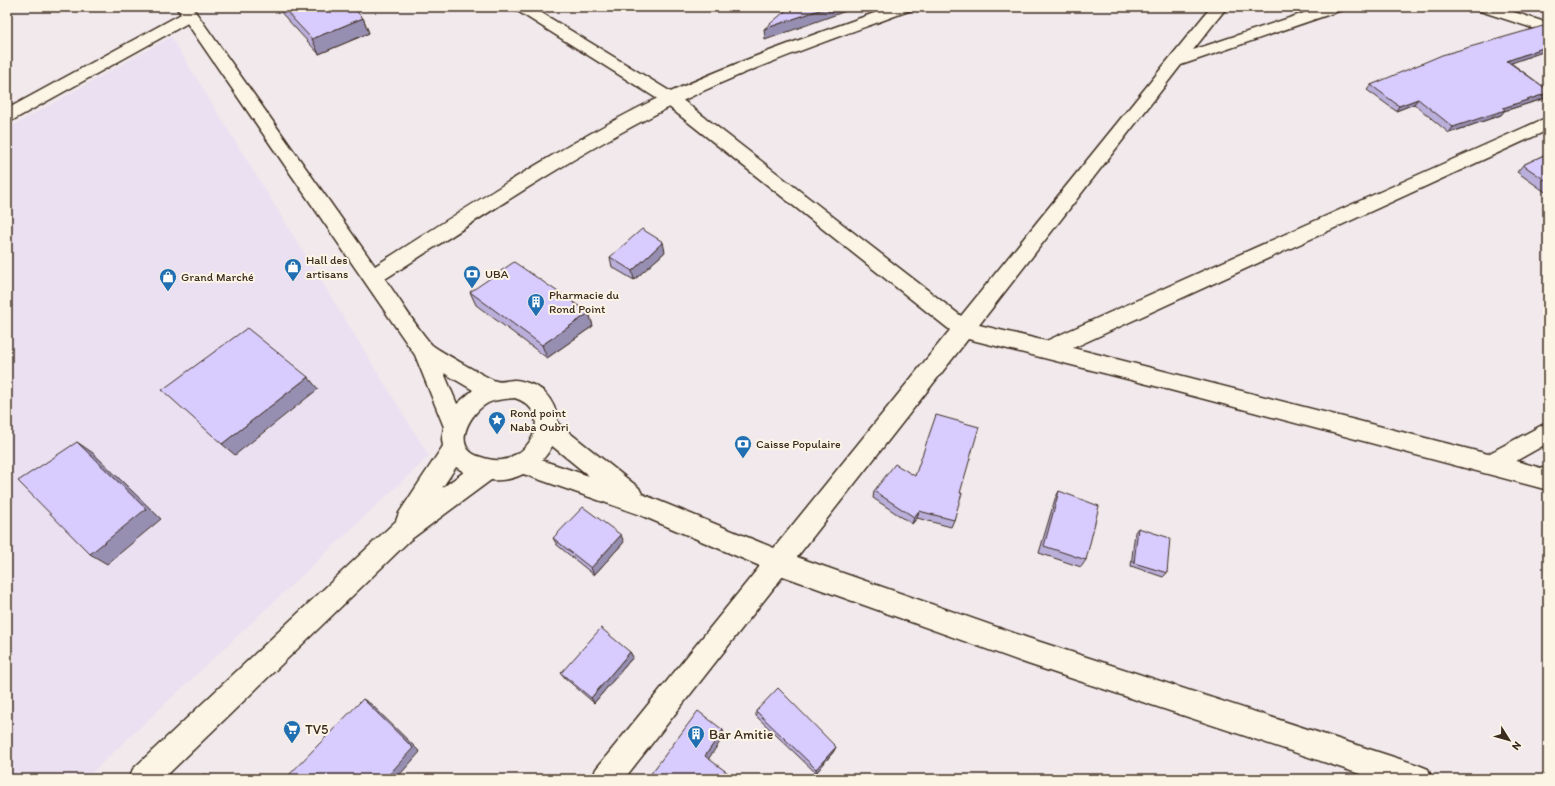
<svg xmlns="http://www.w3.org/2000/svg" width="1555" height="786" font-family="Itim,sans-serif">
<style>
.built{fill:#eae0f1}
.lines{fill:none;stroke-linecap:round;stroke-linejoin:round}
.minor-casing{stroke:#3b2a1e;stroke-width:3}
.major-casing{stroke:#3b2a1e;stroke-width:3}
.minor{fill:#fcf5e5;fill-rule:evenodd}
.major{fill:#fcf5e5;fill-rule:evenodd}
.wall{fill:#baafda;stroke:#3b2a1e}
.shaded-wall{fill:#978fb2;stroke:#3b2a1e}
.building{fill:#d8ccfe;stroke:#3b2a1e}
.labels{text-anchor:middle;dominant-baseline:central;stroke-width:4;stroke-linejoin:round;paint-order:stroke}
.poi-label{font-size:12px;fill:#3b2a1e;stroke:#fcf5e5;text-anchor:start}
.near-poi-label{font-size:14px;fill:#3b2a1e;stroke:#fcf5e5;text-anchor:start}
</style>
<rect width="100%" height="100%" fill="#f1e9ec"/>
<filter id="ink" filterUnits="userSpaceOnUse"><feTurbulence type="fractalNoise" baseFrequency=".025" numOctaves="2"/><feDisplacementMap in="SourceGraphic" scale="8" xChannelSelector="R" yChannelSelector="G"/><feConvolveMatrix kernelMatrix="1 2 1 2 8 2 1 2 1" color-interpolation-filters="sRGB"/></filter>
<g filter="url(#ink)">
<path class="built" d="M171,37L429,456L85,779H7V129Z"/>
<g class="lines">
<defs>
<g id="minor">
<path d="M513,7H532L676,95L961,316L1211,7H1227L1193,50L1322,7H1345L1342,10L1181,65L979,325L1046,341L1548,117V130L1073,348L1488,454L1548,422V443L1516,461L1548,470V490L1159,387L968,339L797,557L1028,638L1418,765L1428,769L1432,779H1375L1028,664L783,576L624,779H592L596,769L760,566L638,514L512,470L508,463L512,456L520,453L589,476L540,436L537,429L540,422L548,419L556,422L639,488L642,494L774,548L950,330L664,103L516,10Z"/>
<path d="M1474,7H1498L1548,23V33L1477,10Z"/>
<path d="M189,11L195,13L197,16L195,19L13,120L7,122V109L183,13Z"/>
</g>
<path id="major" d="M176,7H192L375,266C470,206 565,143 666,94C739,60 816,34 891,7H914L911,10C833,39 753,66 678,103C575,153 481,218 385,279C400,300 414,324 431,344C434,348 489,379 496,381C501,383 509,380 514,380C522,380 539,386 544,392C581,431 536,485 491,480L410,540L163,779H129L133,769L396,521L399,513L443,446L442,439L444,427L415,355ZM444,373L473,390L457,404ZM515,398C553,411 533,455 502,460C495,461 487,459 481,457C450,449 469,413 488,403C496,399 507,399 515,398ZM456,467L464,472L442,488Z"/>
</defs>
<use href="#minor" class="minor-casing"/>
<use href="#major" class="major-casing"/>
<use href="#minor" class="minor"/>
<use href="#major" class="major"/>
</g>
<g class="wall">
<path d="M276,7H352L363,18L369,33L319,54Z"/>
<path d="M1548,28V50L1511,63L1548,90V96L1546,98L1504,111L1501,115L1449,133L1414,104L1396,111L1367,90L1371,85Z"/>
<path d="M1548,153V194L1517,172L1523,165Z"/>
<path d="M1548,201V208L1544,205Z"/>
<path d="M665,252L634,280L612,267L610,257Z"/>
<path d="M470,292L589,313L593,326L547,358L476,305Z"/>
<path d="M915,476L960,493L954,520L951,527L917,518L912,524L873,498L874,491Z"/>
<path d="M1059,491L1086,560L1081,567L1039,553L1055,499Z"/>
<path d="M1138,528L1167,573L1163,577L1131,566L1135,532Z"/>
<path d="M553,538L624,542L594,575L557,545Z"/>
<path d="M630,652L633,657L594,703L565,678L561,673Z"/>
<path d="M1548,673V702L1545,700Z"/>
<path d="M756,711L834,751L816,773L756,716Z"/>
</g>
<g class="shaded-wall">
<path d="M828,7H857L765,40L764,29Z"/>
<path d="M363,18L369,33L319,54L312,39Z"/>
<path d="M1548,46V50L1503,66L1507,61Z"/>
<path d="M1548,93V96L1546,98L1504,111L1501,115L1449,133L1453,127L1503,108Z"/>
<path d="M1418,99L1414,104L1396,111L1399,106Z"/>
<path d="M663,242L665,252L634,280L632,271Z"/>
<path d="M589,313L593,326L547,358L542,345Z"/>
<path d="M308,377L318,389L235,455L222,444Z"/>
<path d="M77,442L93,453L161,519L107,564L90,554Z"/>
<path d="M919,511L917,518L912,524L914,517Z"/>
<path d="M621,535L624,542L594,575L591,568Z"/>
<path d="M630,652L633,657L594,703L591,698Z"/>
<path d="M363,699L371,704L420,752L396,779H385Z"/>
<path d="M723,730L724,736L707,761L705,756Z"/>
<path d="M836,747L834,751L816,773V769Z"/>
<path d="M204,774L215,777L217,779H209Z"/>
</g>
<g class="building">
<path d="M282,7H352L363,18L312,39Z"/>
<path d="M790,7H828L764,29Z"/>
<path d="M1543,26L1548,28V46L1507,61L1548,90V93L1503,108L1505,110L1453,127L1418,99L1399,106L1371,85L1442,55Z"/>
<path d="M1548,153V182L1523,165Z"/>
<path d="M642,229L663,242L632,271L610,257Z"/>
<path d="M514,262L589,313L542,345L470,292Z"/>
<path d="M247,328L308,377L222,444L162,390Z"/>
<path d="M936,415L979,427L960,493H962L954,520L919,511L914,517L874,491L895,464L915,476Z"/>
<path d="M77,442L146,509L90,554L18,481Z"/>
<path d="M1059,491L1099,506L1086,560L1044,546Z"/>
<path d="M583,507L621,535L591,568L553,538Z"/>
<path d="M1138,528L1170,538L1167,573L1134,563Z"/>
<path d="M601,628L630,652L591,698L561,673Z"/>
<path d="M778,688L836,747L816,769L756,711Z"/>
<path d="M363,699L413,748L385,779H285Z"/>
<path d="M698,711L723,730L705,756L736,779H647Z"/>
<path d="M204,774L209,779H198Z"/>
</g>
</g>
<defs>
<symbol id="shop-pin" viewBox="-11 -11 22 30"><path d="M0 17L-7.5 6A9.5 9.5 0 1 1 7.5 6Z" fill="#1f6fb2" stroke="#fcf5e5"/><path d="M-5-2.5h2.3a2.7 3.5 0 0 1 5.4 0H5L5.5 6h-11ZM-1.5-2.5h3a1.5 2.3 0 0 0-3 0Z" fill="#fff"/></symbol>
<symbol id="bank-pin" viewBox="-11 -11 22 30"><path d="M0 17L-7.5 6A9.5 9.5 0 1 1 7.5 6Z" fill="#1f6fb2" stroke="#fcf5e5"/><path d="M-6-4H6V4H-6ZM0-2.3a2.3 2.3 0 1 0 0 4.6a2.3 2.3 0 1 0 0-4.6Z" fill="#fff"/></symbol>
<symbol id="building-pin" viewBox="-11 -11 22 30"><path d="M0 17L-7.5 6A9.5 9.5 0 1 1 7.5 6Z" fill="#1f6fb2" stroke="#fcf5e5"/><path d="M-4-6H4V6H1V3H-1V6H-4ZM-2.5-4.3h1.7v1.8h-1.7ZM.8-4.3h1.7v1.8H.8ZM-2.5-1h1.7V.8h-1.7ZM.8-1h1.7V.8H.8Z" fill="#fff"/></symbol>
<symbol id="sight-pin" viewBox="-11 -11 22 30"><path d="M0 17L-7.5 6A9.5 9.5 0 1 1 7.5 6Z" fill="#1f6fb2" stroke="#fcf5e5"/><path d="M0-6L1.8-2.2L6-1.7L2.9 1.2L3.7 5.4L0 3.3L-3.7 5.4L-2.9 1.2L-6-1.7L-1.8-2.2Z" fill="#fff"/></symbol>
<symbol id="supermarket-pin" viewBox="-11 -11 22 30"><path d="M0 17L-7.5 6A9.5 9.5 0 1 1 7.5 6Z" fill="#1f6fb2" stroke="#fcf5e5"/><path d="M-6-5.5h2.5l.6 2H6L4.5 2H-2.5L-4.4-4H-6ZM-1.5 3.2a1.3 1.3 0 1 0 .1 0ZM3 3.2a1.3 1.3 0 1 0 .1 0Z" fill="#fff"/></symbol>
</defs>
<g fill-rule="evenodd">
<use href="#shop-pin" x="283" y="257" width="20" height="27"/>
<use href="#bank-pin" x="462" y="264" width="20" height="27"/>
<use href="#shop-pin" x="158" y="267" width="20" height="27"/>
<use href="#building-pin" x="526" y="292" width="20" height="27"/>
<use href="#sight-pin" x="487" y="410" width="20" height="27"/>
<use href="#bank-pin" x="733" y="434" width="20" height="27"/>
<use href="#supermarket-pin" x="282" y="719" width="20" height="27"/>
<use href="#building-pin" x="686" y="724" width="20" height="27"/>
</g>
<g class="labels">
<g class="poi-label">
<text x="306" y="260">Hall des<tspan x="306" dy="14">artisans</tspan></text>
<text x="485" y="274">UBA</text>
<text x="181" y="277">Grand Marché</text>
<text x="549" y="295">Pharmacie du<tspan x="549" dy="14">Rond Point</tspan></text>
<text x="510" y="413">Rond point<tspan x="510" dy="14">Naba Oubri</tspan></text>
<text x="756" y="444">Caisse Populaire</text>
</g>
<g class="near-poi-label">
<text x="305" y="729">TV5</text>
<text x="709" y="734">Bar Amitie</text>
</g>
</g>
<rect width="1555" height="786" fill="none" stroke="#fcf5e5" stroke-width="24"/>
<rect x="12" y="12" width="1531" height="762" fill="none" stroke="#3b2a1e" stroke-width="1.5" filter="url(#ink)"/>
<g transform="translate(1509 740) rotate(127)" stroke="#fcf5e5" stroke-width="3" paint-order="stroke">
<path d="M0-3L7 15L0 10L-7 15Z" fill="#3b2a1e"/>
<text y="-6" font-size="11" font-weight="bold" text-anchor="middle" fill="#3b2a1e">N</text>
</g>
</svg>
